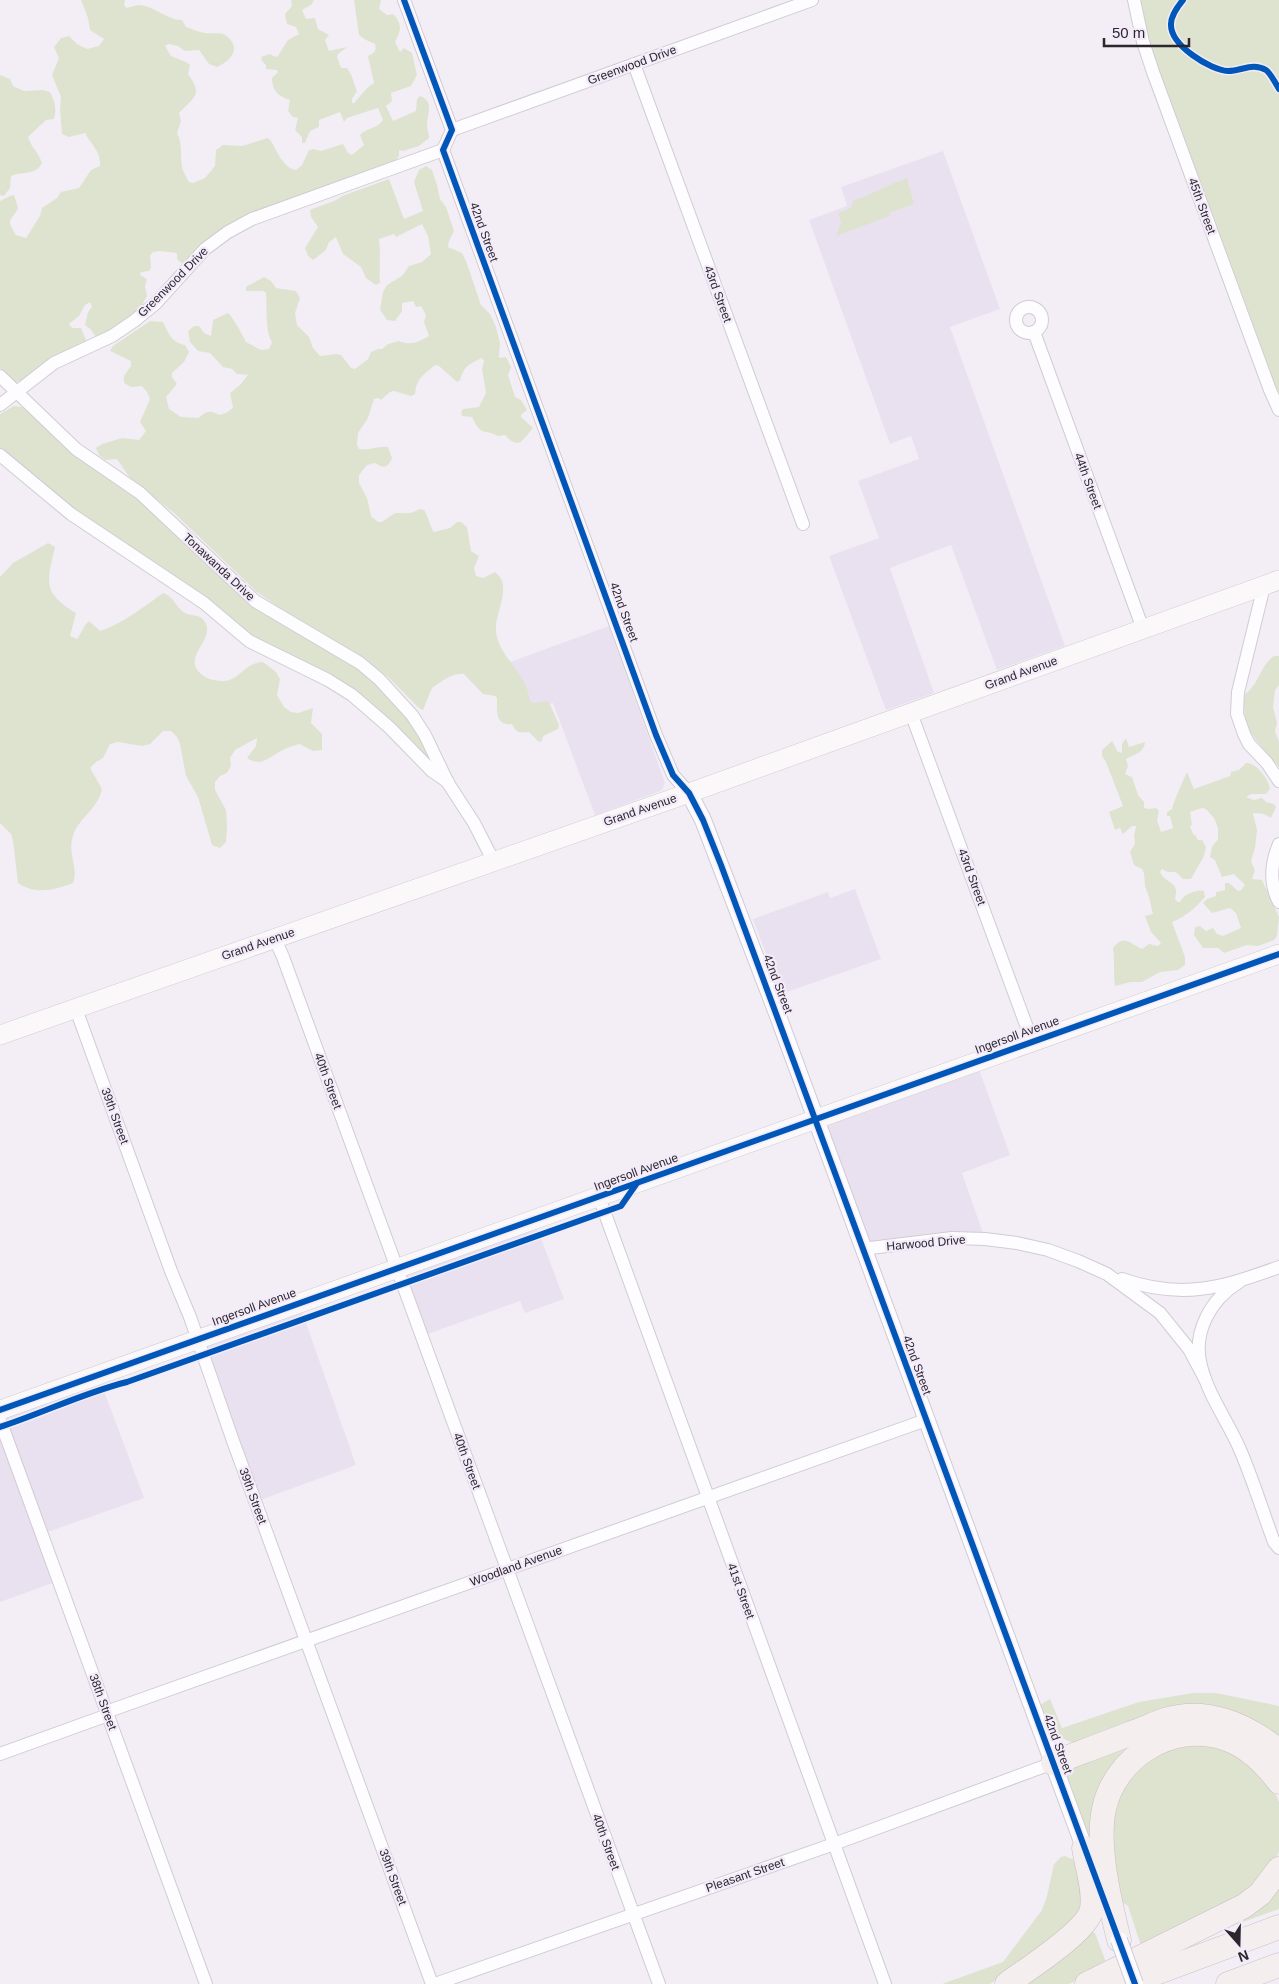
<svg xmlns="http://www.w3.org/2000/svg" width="1279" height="1984" font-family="Arial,sans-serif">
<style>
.built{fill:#eae1f0}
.green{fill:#dee3cf}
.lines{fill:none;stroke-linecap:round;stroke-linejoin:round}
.minor-casing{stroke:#d0ccd2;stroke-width:14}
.tertiary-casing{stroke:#d0ccd2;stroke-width:18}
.secondary-casing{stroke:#d0ccd2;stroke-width:20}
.motorway-casing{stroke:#c8bfc3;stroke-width:25}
.minor{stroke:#fdfcfe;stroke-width:12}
.tertiary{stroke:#fdfcfe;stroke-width:16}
.secondary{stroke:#fbf8f9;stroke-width:19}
.motorway{stroke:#f5eeef;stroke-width:24}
.tertiary-bridge-casing{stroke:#d0ccd2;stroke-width:18;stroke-linecap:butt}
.tertiary-bridge{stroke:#fdfcfe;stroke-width:16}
.cycleway-casing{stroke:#f4ebfa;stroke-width:9}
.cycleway{stroke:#0057b8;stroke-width:6}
.labels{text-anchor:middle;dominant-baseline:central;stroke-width:4.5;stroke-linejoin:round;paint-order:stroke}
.street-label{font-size:12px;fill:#2b272d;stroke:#f4ebfa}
</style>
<rect width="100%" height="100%" fill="#f3eef6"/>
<g class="built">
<path d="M943,151L1000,309L950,327L1065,646L997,670L951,545L890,568L934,693L886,710L829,556L879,538L858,481L919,459L911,436L890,444L809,220L847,206L841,187Z"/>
<path d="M609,626L665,783L662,790L658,792L595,815L553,703L528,712L510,662Z"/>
<path d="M855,889L881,959L781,994L753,919L828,892L830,898Z"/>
<path d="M976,1061L1010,1155L962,1173L985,1239L862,1249L816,1120Z"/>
<path d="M534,1220L564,1299L525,1313L520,1301L422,1336L397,1269Z"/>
<path d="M299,1303L356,1465L255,1502L198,1339Z"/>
<path d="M98,1375L144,1498L42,1534L58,1581L0,1602V1410Z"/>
</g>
<g class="green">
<path d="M81,0H125L124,5L127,8C131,7 136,5 139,5C155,6 167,20 182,20L186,27C192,29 199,32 205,33C211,34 220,32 225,35C243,47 231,61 217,67L209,64L199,50L185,51L178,46L169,44L165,46L171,56L186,62L190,65L188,74C203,95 195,96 179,113L181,121L177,133C183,145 180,154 182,167C183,172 187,178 189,182L193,183L205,178L215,166L216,150L223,145L242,146L268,138L271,141C277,151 283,168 296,170L302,165L309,150L313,149L321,151L343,144L348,153L352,155L364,145L360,135C366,128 377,129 383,120L378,108L347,118L344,122L340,112L319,120V127L310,131L305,143H302V137L295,130L298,118L293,117L288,111L290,100C278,96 272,91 272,78L278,72L277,70L266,69V65L262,61L261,57L270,54L275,57L278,56L288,40L299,34L296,27L287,24L285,14L292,6L291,0H314L311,5L302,10L306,19L315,18L318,29L329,35L325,40L329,51L347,47L338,54L337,57L341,68H347C352,74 354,84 357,91L352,99V103H354L367,88L374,83L368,56C374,53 377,51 375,44L364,39L359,35L354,0H381L379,9L387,15L393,14C403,24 401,30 395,42L400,52L404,48L412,53L417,75L411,86L391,93L392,101L386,106L393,121L416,111L417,99L420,96C435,101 427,115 427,125C427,130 429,133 429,138L419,146L403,151L399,150V156L396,160L250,214L198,248L182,264L177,259V253L160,251L153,252L150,256L151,268L149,271L141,272L140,275L147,279L145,286L147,296L143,303L144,305L113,329L96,337L91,330L85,325L88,312L92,307L90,302L85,305L79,316L69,324L72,328H81L87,342L56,355L21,381L14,382L0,368V201L10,196L14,195L18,208C11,223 5,216 16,235L26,238L40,216L42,208L57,198L61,192L79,188L91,170L100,166C101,151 91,145 85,133L69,137L62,134L60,110L61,97L52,75L59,58L54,47L61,38L69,36L77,44L87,49L99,46L104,39L90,30L88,18Z"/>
<path d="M1140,0H1279V395L1152,50Z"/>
<path d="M0,75L10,79L13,86L24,91L43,90L50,92C55,102 57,108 54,119L46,120L28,137C31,147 39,153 42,163C36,176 22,171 11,176L10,188L4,196L0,195Z"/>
<path d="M426,166L432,170L437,185L440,199L446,207L454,231L449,241L448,247L462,253L466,261L481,305L490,314L496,327L500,343L499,357L500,358L506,357L511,367L508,375L515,397L521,400L527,410L521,415V417L533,428C522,441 519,450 505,435L498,436C483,428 482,438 472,417L462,416L461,412L463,409L479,407L486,393L482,369L484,361L482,358C468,365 465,365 460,380L457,382L439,366L435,365C424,374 416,379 415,394L411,396L394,391L390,392L381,400L378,398L374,399L368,418L358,433L357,445L359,449C369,451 377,446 388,447L392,458C388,468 384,469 375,463L367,465L359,475V483L367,498L371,516L378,522H382L395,513H411L420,509L424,510C429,517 429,525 434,532L450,528L457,522H461L467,527L471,551L479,556L474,568L476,576L483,578L495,572C514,586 494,613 496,631C498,653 518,667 526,686C528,690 529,696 530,701L534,703L545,701L549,702L559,725L558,729L543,736L542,741L539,742L529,732C519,733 516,733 512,724C495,726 497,711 497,698L495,696L483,694L464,674C453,672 441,682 432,688L423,710L419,708L389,678L363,657L277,606L257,592L174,513L130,478L117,459L105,460L99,455L96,448L102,444L122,438L139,440L146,431L140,422L150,399L147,392L142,386L131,387L124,383V376L131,366V361L110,351L113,346L150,321L163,322C169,334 171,342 185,345L189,352L184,362L172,373V377L177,384L166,397L169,409L181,417L198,418C206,412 209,409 219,415L226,413L233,408L230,393L240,385L248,375L237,374L232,369L223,367L210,353L198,351L190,342L188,331L194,326H199L204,333L211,336L213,320L228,313C232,316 244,337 246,342L261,350L269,349L272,342C265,332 267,305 266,293L263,291H246V287L264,277L271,281L276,288L296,291L300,298L295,313L297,325L309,337L313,348L320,356L337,354L341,355L351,368L355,369L368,359L371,352L378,349H382L388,344L399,341C411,346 418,342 429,336L424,322L426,315L421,306L416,307L413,301L402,303V311L395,321L387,320L380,310L383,292L387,285L402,276L409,266L422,262L431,254L428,236L422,224L396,237L394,234L379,239C381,254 379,268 380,283L376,285L366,278L361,267L343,254L336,237L329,242L326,250L313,260L308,256L305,248L318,227L311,217L310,210C320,205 334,203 342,196L389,179L404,219L423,211L414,182L419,170Z"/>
<path d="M907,178L914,204L889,213L890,216L836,236L841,222L838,213L851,208L853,201C872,194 888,185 907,178Z"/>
<path d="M14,406L22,407L73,453L145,503L244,596L367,675L409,720L435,765L385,715L360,694L252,637L53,495L0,449V414Z"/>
<path d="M48,543L55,547C47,582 42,593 76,613L70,636L77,639C82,633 83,626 89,621L100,631C123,623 144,607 163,593C175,597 175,607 185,613C192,617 200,613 205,622C216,640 181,656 201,674C207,679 215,681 223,681C241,680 243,663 263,662L276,672L280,679L277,695L284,707L291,712L298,713L313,708L311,723L322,734V750L313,751L299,744C294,746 288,747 283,750C269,756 263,768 247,758L256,746L257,738L235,750L230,758L231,766L227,773L220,776L215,782V790L226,810L227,826L226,842L220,848L212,845L198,797L186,776L180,744L177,737L171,731H163L150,744L142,746L118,742L110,744L103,758L96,762L90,768L102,789C98,809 79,817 73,836C67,853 79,868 73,883C56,890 34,895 18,883L13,841L11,834L0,823V577L13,563Z"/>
<path d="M1274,656H1279V685L1275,690L1273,707L1277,723L1275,731L1279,742V767C1259,742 1240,731 1245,694C1259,685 1260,665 1274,656Z"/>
<path d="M1126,738L1129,747L1145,742C1144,753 1135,754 1126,759L1128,766L1125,774L1132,777L1138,795L1144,802V808L1149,809L1156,808L1159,811L1157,820L1161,832L1173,828L1170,816H1167V812L1172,809C1174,800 1183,781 1187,772L1194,789L1230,776L1231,772L1239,770L1246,763C1256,762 1269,779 1270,789L1266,794H1251L1246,797L1254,800L1262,798L1266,802L1274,804L1276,807L1271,818L1264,814L1254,813L1253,814L1257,830L1255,848L1251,861L1255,870L1252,879L1262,880L1279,917L1277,936L1274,940L1258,946L1247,945L1224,953L1218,948H1203L1194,935L1195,927L1200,926L1206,931L1213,928L1217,934L1223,936L1241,928L1236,913L1230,908L1212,913L1203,903L1207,899L1216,896V892L1225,890V883H1229L1238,891L1241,890L1245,885L1234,874L1222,877L1215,860L1210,857L1212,847L1218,839V828L1214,818L1206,809L1202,808L1190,812L1192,825L1190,826L1193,834L1195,835L1198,840H1202L1206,847L1204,856L1191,879H1183L1176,872H1168L1162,869L1160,872C1166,885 1180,880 1175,899L1178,902H1180C1183,895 1196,889 1204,891L1205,897C1194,909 1187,916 1172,922L1185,957V965L1178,970L1160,972L1142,982H1131L1115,986C1113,973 1115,961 1113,948C1124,933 1131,944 1142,949L1149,944L1158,946L1161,943L1151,932L1146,919L1145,916L1153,914L1149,897L1145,886L1144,873L1142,869L1134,865L1130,852L1135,844L1134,836L1136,826H1132L1123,834L1120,828L1115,830L1109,812L1123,806L1106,762L1102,756V750L1112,741L1118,752L1122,753V744Z"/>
<path d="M1193,1693H1216L1279,1706V1743H1075C1056,1739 1046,1723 1040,1705L1050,1699L1062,1728L1139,1702Z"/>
<path d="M1149,1734L1093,1848L1065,1772L1068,1769Z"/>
<path d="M1202,1742L1237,1752L1272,1785L1279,1802V1851L1274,1865L1257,1890L1142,1949L1128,1906L1122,1902L1110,1838L1121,1784L1162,1748Z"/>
<path d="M1065,1856L1074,1860L1077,1864L1086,1905L1069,1929L990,1984H942L1003,1962L1042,1910L1047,1896L1054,1864L1061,1857Z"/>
<path d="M1279,1886V1909L1204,1936Z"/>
<path d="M1091,1931L1095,1933L1107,1965L1069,1984H1018Z"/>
</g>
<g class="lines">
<defs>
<g id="minor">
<path d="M404,0L452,130L443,150L656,735L673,775L689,793"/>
<path d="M1134,0L1143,42L1153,72L1270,390L1279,410"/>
<path d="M634,64L803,524"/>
<path d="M452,130L812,0"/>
<circle cx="1029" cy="320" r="13"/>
<path d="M1034,332L1143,629"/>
<path d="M0,376L76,449L140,493L255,601L360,663L379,679L412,715L425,735L448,783L474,823L494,862"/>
<path d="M0,405L54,363L112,336L134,321L156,303L205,249L228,232L252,219L443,150"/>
<path d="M0,455L71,514L204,603L249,641L328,680L352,695L389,727L432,771L448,782"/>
<path d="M1264,586L1238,692L1237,714L1244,734L1249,744L1267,763L1279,781"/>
<path d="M911,713L1032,1041"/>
<path d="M1279,844C1271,863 1269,883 1279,902"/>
<path d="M275,939L283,957L659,1984"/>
<path d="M76,1009L171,1271L190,1317L233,1441L432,1984"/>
<path d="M599,1197L885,1984"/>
<path d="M862,1249L952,1238L985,1239L1017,1243L1048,1250L1078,1261L1107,1274L1160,1313L1189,1349L1205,1379"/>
<path d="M1122,1279C1182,1300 1221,1288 1279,1267"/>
<path d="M1239,1282C1211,1299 1192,1332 1201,1366C1208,1394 1226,1419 1238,1445C1252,1476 1262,1510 1274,1542L1279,1548"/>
<path d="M0,1420L206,1984"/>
<path d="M106,1712L926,1420"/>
<path d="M0,1754L108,1715"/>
<path d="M435,1984L834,1844L1053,1763"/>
</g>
<path id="tertiary" d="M689,793L703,820L778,1016L1088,1858"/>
<g id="secondary">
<path d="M0,1035L689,793L1279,580"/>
<path d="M0,1410L1279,954"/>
</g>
<g id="motorway">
<path d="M1053,1763C1079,1753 1104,1744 1129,1734C1141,1730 1153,1724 1165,1720C1207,1707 1247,1725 1279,1751"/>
<path d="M1119,1940C1110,1903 1096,1846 1104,1809C1115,1757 1172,1721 1224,1738C1247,1745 1265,1763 1279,1782"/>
<path d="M1007,1984C1027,1969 1087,1932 1092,1909C1095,1890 1087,1867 1084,1848"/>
<path d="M1087,1984L1244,1906L1260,1894L1279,1869"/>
<path d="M1126,1984L1279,1927"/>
<path d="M1228,1984L1279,1965"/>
</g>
</defs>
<use href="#minor" class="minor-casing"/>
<use href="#tertiary" class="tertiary-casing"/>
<use href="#secondary" class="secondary-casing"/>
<use href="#motorway" class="motorway-casing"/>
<use href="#minor" class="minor"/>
<use href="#tertiary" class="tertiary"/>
<use href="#secondary" class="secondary"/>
<use href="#motorway" class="motorway"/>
<defs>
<path id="tertiary-bridge" d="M1119,1940L1135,1984"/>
</defs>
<use href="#tertiary-bridge" class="tertiary-bridge-casing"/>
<use href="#tertiary-bridge" class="tertiary-bridge"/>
<defs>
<g id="cycleway">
<path d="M404,0L452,130L443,150L656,735L673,775L689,793L703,820L721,865L1135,1984"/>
<path d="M1183,0C1178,6 1171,15 1171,24C1170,45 1210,70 1228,71C1242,71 1252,62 1266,70C1271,74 1276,84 1279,89"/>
<path d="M0,1410L1279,954"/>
<path d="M0,1427C43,1413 83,1393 127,1382L621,1206L637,1183"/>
</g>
</defs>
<use href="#cycleway" class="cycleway-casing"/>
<use href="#cycleway" class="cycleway"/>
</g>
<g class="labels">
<g class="street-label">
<text transform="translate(632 65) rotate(-20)">Greenwood Drive</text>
<text transform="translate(1202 206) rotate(70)">45th Street</text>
<text transform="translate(484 232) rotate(70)">42nd Street</text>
<text transform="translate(173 282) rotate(-45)">Greenwood Drive</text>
<text transform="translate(718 294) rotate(70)">43rd Street</text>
<text transform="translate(1088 481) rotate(70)">44th Street</text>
<text transform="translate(219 567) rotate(43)">Tonawanda Drive</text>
<text transform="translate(624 612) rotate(70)">42nd Street</text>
<text transform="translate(1021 673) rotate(-20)">Grand Avenue</text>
<text transform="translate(640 810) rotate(-19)">Grand Avenue</text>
<text transform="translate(972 877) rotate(70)">43rd Street</text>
<text transform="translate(258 944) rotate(-19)">Grand Avenue</text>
<text transform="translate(778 984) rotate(69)">42nd Street</text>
<text transform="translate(1017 1035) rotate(-20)">Ingersoll Avenue</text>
<text transform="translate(328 1081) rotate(70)">40th Street</text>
<text transform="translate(115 1116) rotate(70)">39th Street</text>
<text transform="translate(636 1172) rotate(-20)">Ingersoll Avenue</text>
<text transform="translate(926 1243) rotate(-5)">Harwood Drive</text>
<text transform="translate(254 1307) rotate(-20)">Ingersoll Avenue</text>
<text transform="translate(917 1365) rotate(70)">42nd Street</text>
<text transform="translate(467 1461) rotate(70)">40th Street</text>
<text transform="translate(253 1496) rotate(70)">39th Street</text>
<text transform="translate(516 1566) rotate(-20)">Woodland Avenue</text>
<text transform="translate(741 1591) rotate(70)">41st Street</text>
<text transform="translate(103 1702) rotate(70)">38th Street</text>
<text transform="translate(1058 1744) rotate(70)">42nd Street</text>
<text transform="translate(606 1842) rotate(70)">40th Street</text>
<text transform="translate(745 1875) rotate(-19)">Pleasant Street</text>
<text transform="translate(393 1877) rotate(70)">39th Street</text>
</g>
</g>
<g transform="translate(1239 1944) rotate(160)" stroke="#f4ebfa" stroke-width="4" paint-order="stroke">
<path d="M0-4L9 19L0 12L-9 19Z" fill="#2b272d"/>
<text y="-8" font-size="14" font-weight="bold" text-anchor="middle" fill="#2b272d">N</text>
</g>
<path d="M1104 38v8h85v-8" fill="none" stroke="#2b272d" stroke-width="2.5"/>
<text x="1112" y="38" font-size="15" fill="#2b272d" stroke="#f4ebfa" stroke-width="4" paint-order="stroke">50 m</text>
</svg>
